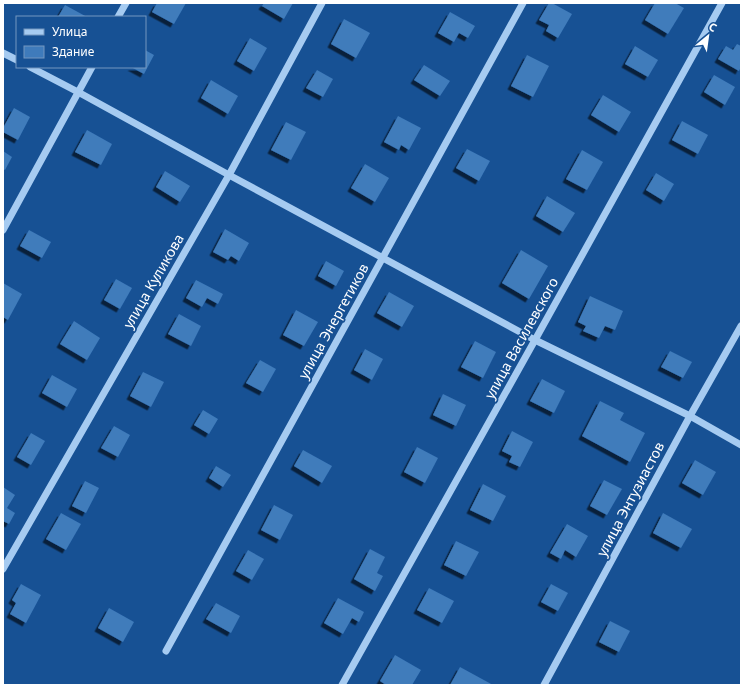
<svg xmlns="http://www.w3.org/2000/svg" width="744" height="688" font-family="'Noto Sans',sans-serif">
<style>
.building{fill:#3f7bbb;filter:url(#shadow)}
.lines{fill:none;stroke-linecap:round;stroke-linejoin:round}
.minor{stroke:#a6cbf1;stroke-width:7}
.labels{text-anchor:middle;dominant-baseline:central;stroke-width:3.5;stroke-linejoin:round;paint-order:stroke}
.street-label{font-size:14px;fill:#fff;stroke:#175194}
</style>
<defs>
<filter id="shadow"><feDropShadow dx="-3.5" dy="3.5" stdDeviation="0" flood-color="#0009"/></filter>
</defs>
<rect width="100%" height="100%" fill="#175194"/>
<g class="building">
<path d="M157,3H186L174,24L152,12Z"/>
<path d="M264,3H293L284,19L262,6Z"/>
<path d="M549,3H552L572,14L558,38L546,31L549,25L539,20Z"/>
<path d="M655,3H675L684,8L668,34L645,20Z"/>
<path d="M65,5L87,17H58Z"/>
<path d="M450,12L475,26L468,38L459,33L454,42L438,33Z"/>
<path d="M344,19L370,33L356,58L331,44Z"/>
<path d="M250,38L267,48L254,71L237,61Z"/>
<path d="M737,44L741,46V67L739,71L718,59L726,46L733,50Z"/>
<path d="M635,46L658,60L648,77L625,64Z"/>
<path d="M145,50L154,55L144,74L131,67H145Z"/>
<path d="M527,55L549,66L533,97L511,86Z"/>
<path d="M424,65L450,81L440,96L414,80Z"/>
<path d="M317,70L333,79L323,97L306,88Z"/>
<path d="M714,75L735,87L725,105L704,92Z"/>
<path d="M211,80L238,96L228,114L201,98Z"/>
<path d="M603,95L631,112L619,132L591,115Z"/>
<path d="M14,108L30,117L18,140L3,132V128Z"/>
<path d="M398,116L421,128L409,150L401,145L399,150L384,142Z"/>
<path d="M682,121L708,135L698,154L672,140Z"/>
<path d="M286,122L306,132L291,160L271,150Z"/>
<path d="M87,130L112,144L101,165L75,152Z"/>
<path d="M467,149L490,161L479,181L456,168Z"/>
<path d="M582,150L603,162L587,190L566,179Z"/>
<path d="M3,151L12,157L5,170L3,169Z"/>
<path d="M365,164L389,178L375,202L351,188Z"/>
<path d="M165,171L190,186L180,202L156,187Z"/>
<path d="M656,173L674,184L664,201L646,190Z"/>
<path d="M547,196L575,213L563,232L536,216Z"/>
<path d="M225,229L249,243L239,261L231,256L228,260L213,252Z"/>
<path d="M29,230L51,242L42,258L20,246Z"/>
<path d="M521,250L548,266L529,299L502,283Z"/>
<path d="M326,261L344,271L336,286L318,276Z"/>
<path d="M116,279L132,288L120,309L104,300Z"/>
<path d="M196,280L223,294L218,304L207,298L202,307L186,298Z"/>
<path d="M3,283L22,294L8,320L3,317Z"/>
<path d="M389,292L414,306L402,327L377,313Z"/>
<path d="M590,296L623,311L615,330L605,326L599,338L583,331L586,326L578,322Z"/>
<path d="M296,310L318,322L304,346L283,335Z"/>
<path d="M179,314L201,326L191,346L168,334Z"/>
<path d="M74,321L100,338L87,360L60,344Z"/>
<path d="M475,341L496,352L483,378L461,367Z"/>
<path d="M365,349L383,359L372,380L354,370Z"/>
<path d="M670,351L692,362L683,378L661,367Z"/>
<path d="M260,360L276,369L263,392L246,383Z"/>
<path d="M143,372L164,382L151,407L130,396Z"/>
<path d="M52,375L77,389L67,407L42,393Z"/>
<path d="M542,379L565,391L554,413L530,401Z"/>
<path d="M443,394L466,405L456,426L433,415Z"/>
<path d="M600,401L624,413L620,420L645,433L630,462L582,436Z"/>
<path d="M203,410L218,419L209,434L194,425Z"/>
<path d="M114,426L130,435L118,457L101,448Z"/>
<path d="M512,431L533,442L520,467L509,462L512,456L502,451Z"/>
<path d="M31,433L45,441L31,465L17,457Z"/>
<path d="M417,447L438,458L425,483L404,472Z"/>
<path d="M303,450L332,466L322,483L294,466Z"/>
<path d="M695,460L716,472L703,495L682,483Z"/>
<path d="M216,466L231,475L223,487L209,478Z"/>
<path d="M604,480L622,489L607,515L590,506Z"/>
<path d="M85,481L99,488L86,513L72,506Z"/>
<path d="M483,484L506,496L493,521L470,510Z"/>
<path d="M3,487L15,495L7,508L15,513L9,524L3,521Z"/>
<path d="M274,505L293,515L280,540L261,530Z"/>
<path d="M61,513L81,524L66,550L46,539Z"/>
<path d="M663,513L692,529L681,548L653,533Z"/>
<path d="M567,524L588,536L576,557L565,550L561,559L550,553Z"/>
<path d="M456,541L479,552L466,576L444,565Z"/>
<path d="M370,549L385,557L377,573L383,576L375,591L354,579Z"/>
<path d="M248,550L264,559L252,580L236,571Z"/>
<path d="M21,584L41,595L26,623L10,614L16,603L12,600Z"/>
<path d="M551,584L568,593L558,611L541,602Z"/>
<path d="M429,588L454,601L442,623L417,610Z"/>
<path d="M338,598L364,612L359,622L352,618L343,634L324,623Z"/>
<path d="M216,603L240,616L231,633L206,619Z"/>
<path d="M109,608L134,622L123,642L98,628Z"/>
<path d="M610,621L630,631L619,652L599,642Z"/>
<path d="M395,655L421,670L412,685H386L380,681Z"/>
<path d="M460,667L493,685H450Z"/>
</g>
<g class="lines">
<g class="minor">
<path d="M118,17L126,3"/>
<path d="M3,53L17,60"/>
<path d="M30,67L78,92L229,175L535,340L690,416L741,445"/>
<path d="M3,230L92,67"/>
<path d="M3,569L229,175L322,3"/>
<path d="M166,651L523,3"/>
<path d="M342,685L535,340L722,3"/>
<path d="M544,685L690,416L741,326"/>
</g>
</g>
<g class="labels">
<g class="street-label">
<text transform="translate(153 281) rotate(-60)">улица Куликова</text>
<text transform="translate(333 321) rotate(-61)">улица Энергетиков</text>
<text transform="translate(521 338) rotate(-61)">улица Василевского</text>
<text transform="translate(630 499) rotate(-62)">улица Энтузиастов</text>
</g>
</g>
<rect width="744" height="688" fill="none" stroke="#ffffff" stroke-width="8"/>
<rect x="16" y="16" width="130" height="52" fill="#175194" stroke="#7497bf"/>
<rect x="24" y="29" width="20" height="6" fill="#a6cbf1" stroke="#7497bf"/>
<text x="52" y="36" font-size="12" fill="#ffffff">Улица</text>
<rect x="24" y="46" width="20" height="12" fill="#3f7bbb" stroke="#7497bf"/>
<text x="52" y="56" font-size="12" fill="#ffffff">Здание</text>
<g transform="translate(708 36) rotate(29)" stroke="#175194" stroke-width="3" paint-order="stroke">
<path d="M0-3L7 15L0 10L-7 15Z" fill="#ffffff"/>
<text y="-6" font-size="11" font-weight="bold" text-anchor="middle" fill="#ffffff">С</text>
</g>
</svg>
